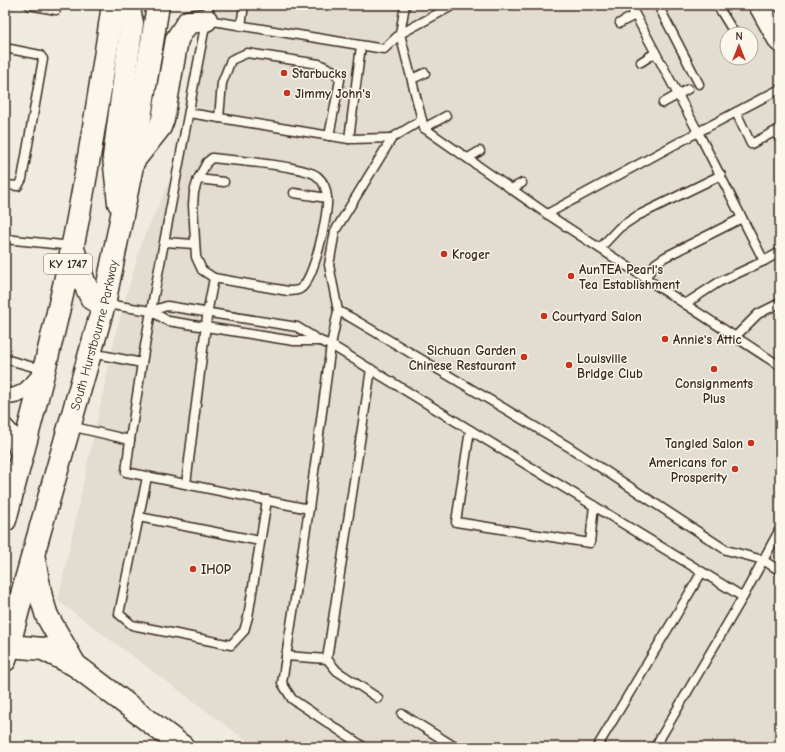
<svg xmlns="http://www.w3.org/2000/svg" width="785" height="752" font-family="'Comic Neue',sans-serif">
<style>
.built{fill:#e2dcd1;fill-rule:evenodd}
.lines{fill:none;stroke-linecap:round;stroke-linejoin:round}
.lane-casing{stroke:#3b2a1e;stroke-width:11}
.street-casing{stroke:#3b2a1e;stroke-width:18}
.secondary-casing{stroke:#3b2a1e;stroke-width:25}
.primary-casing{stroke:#3b2a1e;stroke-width:25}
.highway-casing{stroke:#3b2a1e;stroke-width:25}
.lane{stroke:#fbf7ec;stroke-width:8}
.street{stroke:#fbf7ec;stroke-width:15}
.secondary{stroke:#fbf7ec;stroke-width:22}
.primary{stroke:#fbf7ec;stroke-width:22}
.highway{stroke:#fbf7ec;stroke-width:22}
.poi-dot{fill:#c8321e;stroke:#fbf7ec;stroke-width:1.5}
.labels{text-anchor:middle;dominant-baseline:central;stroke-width:3;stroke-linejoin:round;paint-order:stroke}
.shield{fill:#fbf7ec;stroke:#75685c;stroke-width:1}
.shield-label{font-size:12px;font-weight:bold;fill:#3b2a1e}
.poi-label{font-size:13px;font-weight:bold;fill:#3b2a1e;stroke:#fbf7ec;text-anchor:start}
.street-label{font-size:13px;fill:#3b2a1e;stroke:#fbf7ec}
</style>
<rect width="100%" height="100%" fill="#f0ebe0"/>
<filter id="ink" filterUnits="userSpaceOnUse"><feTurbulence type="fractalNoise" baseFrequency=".025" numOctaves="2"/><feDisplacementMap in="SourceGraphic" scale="8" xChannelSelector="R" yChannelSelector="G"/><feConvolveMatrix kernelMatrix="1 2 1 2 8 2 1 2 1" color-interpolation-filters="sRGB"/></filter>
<g filter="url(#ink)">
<path class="built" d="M213,5H749L780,61V747H255L58,601L116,332L142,241L190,138ZM727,34H751V58H727Z"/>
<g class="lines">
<defs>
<g id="lane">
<path d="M29,5L56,10"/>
<path d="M405,5L400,34L424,128L547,214L780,366"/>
<path d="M630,5L698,132L780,89"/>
<path d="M658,5L699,84"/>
<path d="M717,5L735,34"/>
<path d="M207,20L384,49L400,34L454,5"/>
<path d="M620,23L635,15"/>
<path d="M241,26L244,5"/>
<path d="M5,48L40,55L43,59L22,179L18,186L5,185"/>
<path d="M641,62L655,53"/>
<path d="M412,79L425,73"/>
<path d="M663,103L688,89"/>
<path d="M736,112L751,144L776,131L780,140"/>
<path d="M189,113L349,139L392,138"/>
<path d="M219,118L222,83L231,60L247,53L319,64L334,71L340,80L329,136"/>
<path d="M424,128L446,116"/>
<path d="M349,139L361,46"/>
<path d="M212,158C232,160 305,166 317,176C324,182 326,188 327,197C329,213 314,281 300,289C297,291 292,291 288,291L214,278L202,270L196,257L193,205L194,192L198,179L207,162Z"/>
<path d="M468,158L480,151"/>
<path d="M198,179L224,182"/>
<path d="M511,189L522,183"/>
<path d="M294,193L327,198"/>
<path d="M547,214L698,132L764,261L780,252"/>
<path d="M5,239L72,246"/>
<path d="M165,242L194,244"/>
<path d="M600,248L619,228L637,216L721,175"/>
<path d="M645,278L656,263L665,257L742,218"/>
<path d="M106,304L151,311L209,5"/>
<path d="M685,304L719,282L764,261"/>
<path d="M151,311L167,306L297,327L320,341L331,345L743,597L655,747"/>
<path d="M151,311L168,321L294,341H320"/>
<path d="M338,311L350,317L569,447L726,550L763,560L780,571"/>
<path d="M735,337L758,314L780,303"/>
<path d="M91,353L142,363L151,311"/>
<path d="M5,359L44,370"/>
<path d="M70,426L130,440L142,363"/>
<path d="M470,430L456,522L590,543L594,505"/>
<path d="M130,440L126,472L309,509L331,345L338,311L329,265L335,231L392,138L422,120"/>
<path d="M147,477L119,614L132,625L231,645L244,631L248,617L267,500"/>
<path d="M186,484L208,309L214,278"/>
<path d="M309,509L282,683L292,699L364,747"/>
<path d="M139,517L260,541"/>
<path d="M743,597L780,529"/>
<path d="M286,656L327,659L371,369"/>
<path d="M327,659L337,671L378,698"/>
<path d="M402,714L455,747"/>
<path d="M597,747L702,572"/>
</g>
<g id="street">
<path d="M5,396C24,398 31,384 43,372"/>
<path d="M5,426L12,434L20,461"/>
</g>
<path id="secondary" d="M760,5L780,41"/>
<g id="primary">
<path d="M134,160L160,127L163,119L177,39L188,22L206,20"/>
<path d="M119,203L114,157L132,23L128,5"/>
<path d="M72,246L84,282L92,299L104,304"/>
<path d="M5,520C29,428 54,337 73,244C89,165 101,85 113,5"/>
<path id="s1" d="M5,660L25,583L104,304L133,161L158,5"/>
</g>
<g id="highway">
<path d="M33,554L41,597L47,616L75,665"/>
<path d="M5,648L9,646L43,649L75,665L183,747"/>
</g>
</defs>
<use href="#lane" class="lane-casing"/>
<use href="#street" class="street-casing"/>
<use href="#secondary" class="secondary-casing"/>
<use href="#primary" class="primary-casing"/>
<use href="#highway" class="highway-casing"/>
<use href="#lane" class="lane"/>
<use href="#street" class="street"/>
<use href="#secondary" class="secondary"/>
<use href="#primary" class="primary"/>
<use href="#highway" class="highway"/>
</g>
</g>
<g class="poi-dot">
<circle cx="284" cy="73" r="4"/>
<circle cx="287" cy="93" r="4"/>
<circle cx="444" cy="254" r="4"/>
<circle cx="571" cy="276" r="4"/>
<circle cx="544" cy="316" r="4"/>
<circle cx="665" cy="339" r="4"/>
<circle cx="524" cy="357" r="4"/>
<circle cx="569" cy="365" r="4"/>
<circle cx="714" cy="369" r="4"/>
<circle cx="751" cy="443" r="4"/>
<circle cx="735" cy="469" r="4"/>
<circle cx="193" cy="569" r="4"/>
</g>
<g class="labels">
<rect class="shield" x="44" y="254" width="48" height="20" rx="3"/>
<g class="shield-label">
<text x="68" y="264">KY 1747</text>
</g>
<g class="poi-label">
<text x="292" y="73">Starbucks</text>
<text x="295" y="93">Jimmy John's</text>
<text x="452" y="254">Kroger</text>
<text x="579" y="269">AunTEA Pearl's<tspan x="579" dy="15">Tea Establishment</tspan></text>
<text x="552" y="316">Courtyard Salon</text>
<text x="673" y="339">Annie's Attic</text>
<text x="516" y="350" text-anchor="end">Sichuan Garden<tspan x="516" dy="15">Chinese Restaurant</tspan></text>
<text x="577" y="358">Louisville<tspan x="577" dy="15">Bridge Club</tspan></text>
<text x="714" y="383" text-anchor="middle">Consignments<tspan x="714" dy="15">Plus</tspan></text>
<text x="743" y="443" text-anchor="end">Tangled Salon</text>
<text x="727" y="462" text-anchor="end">Americans for<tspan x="727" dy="15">Prosperity</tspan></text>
<text x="201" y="569">IHOP</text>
</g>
<g class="street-label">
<text stroke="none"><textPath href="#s1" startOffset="337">South Hurstbourne Parkway</textPath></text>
</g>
</g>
<rect width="785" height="752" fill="none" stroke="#fbf7ec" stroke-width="20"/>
<rect x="10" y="10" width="765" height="732" fill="none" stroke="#3b2a1e" stroke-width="1.5" filter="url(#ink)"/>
<g transform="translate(739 46)"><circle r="19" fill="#fbf7ec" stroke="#aea59a"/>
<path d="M0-3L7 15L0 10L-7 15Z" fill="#c8321e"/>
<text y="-6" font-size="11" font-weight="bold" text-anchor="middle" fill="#3b2a1e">N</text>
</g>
</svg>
